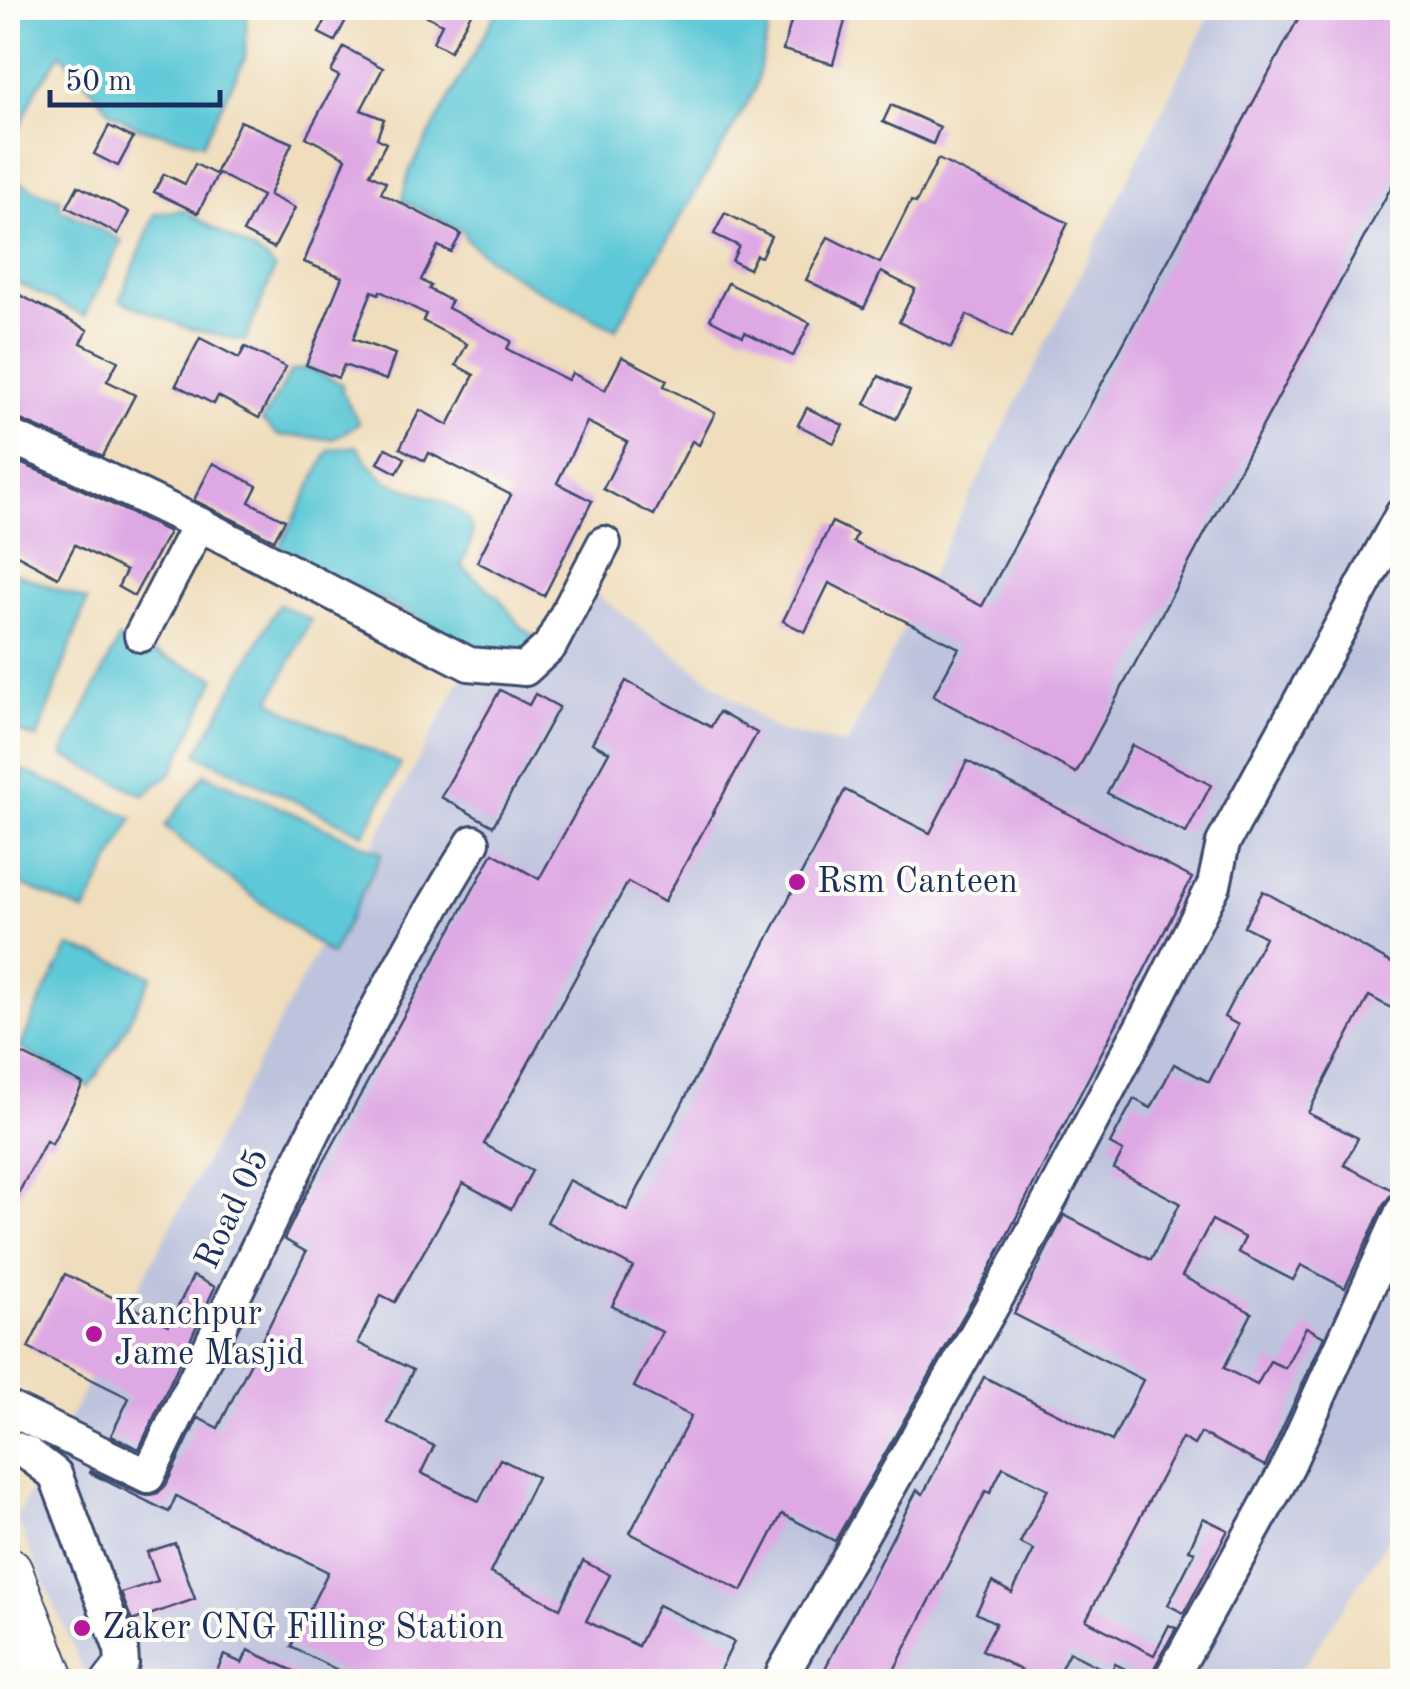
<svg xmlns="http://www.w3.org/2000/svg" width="1410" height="1689" font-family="'Old Standard TT',serif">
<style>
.industrial{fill:#bec3dd}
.water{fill:#5dc8d7;stroke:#3c7c9a;stroke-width:2.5}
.building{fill:#dea8e4}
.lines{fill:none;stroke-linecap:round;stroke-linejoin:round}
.minor-casing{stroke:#3b496c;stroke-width:38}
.highway-casing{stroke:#3b496c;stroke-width:52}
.minor{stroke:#fff;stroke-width:32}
.highway{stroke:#fff;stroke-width:48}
.poi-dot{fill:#b5179e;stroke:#fdfcf7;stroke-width:4}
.labels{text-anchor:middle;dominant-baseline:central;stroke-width:8;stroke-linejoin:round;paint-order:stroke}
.poi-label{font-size:35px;fill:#1b2f5e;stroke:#fdfcf7;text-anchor:start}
.street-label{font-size:35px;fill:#1b2f5e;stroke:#fdfcf7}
</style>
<rect width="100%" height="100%" fill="#fdfcf7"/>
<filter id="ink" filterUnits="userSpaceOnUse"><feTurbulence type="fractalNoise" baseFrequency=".01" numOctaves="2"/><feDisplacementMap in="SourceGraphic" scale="20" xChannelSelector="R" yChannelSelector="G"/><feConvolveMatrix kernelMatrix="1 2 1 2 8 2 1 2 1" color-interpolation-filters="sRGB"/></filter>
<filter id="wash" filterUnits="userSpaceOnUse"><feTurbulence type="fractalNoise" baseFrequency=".0048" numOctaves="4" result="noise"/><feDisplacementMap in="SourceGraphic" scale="40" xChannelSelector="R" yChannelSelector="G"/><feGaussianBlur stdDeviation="2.25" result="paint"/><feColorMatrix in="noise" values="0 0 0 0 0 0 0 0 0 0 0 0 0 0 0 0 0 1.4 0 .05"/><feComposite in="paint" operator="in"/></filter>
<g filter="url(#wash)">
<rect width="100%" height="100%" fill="#efddbb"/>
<path class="industrial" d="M1213,8H1402V1519L1294,1681H88L16,1518L473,657L532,688L591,590L776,730L846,745Z"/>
<g class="water">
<path d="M8,8H247L245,58L203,143L139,128L112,113L61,53L37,88L8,154Z"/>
<path d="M499,8H742L770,22L755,90L616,329C565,303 507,279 465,238V233L402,200L409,172Z"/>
<path d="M8,176L46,195L60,198L59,208L122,241L85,316L8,278Z"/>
<path d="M183,210L267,259L275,269L245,341L187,328L120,300L155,214Z"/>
<path d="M308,368L342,384V391L359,423L334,439L277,435L262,421L291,371Z"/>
<path d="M357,446C366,458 376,475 389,482C411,493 475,503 472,536C471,546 465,557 461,566L499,598L521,627L535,637L537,645L532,657L470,656L425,621L278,550L329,450Z"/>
<path d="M8,570L87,601L37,739L8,727Z"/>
<path d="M279,604L311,620L271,700L288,712L401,764L364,834L197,754Z"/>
<path d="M119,639L216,678L173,771L144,795L62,755Z"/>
<path d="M8,764L133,818L85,912L8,879Z"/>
<path d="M205,774L382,853L331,955L202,858L165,826Z"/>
<path d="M69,947L107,958L152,976L118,1042L89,1087L20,1048L43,995Z"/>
</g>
<g id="blocks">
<g class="building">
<path d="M332,8L349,14L335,41L319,33Z"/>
<path d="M412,8H474L450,51L433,42L442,24Z"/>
<path d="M795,8H839L848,10L833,64L783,50Z"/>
<path d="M1304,8H1402V167L1076,773L933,696L959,648L829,583L805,632L783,621L832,522L857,534L853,542L982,606Z"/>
<path d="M344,47L383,68L361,110L384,119L377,138L386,143L370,174L386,182L381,193L461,234L451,252L438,246L421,280L431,286L429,289L451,301L448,308L511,341L507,349L568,380L572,373L605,390L622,357L667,380L664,386L715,413L699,445L692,441L654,515L603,489L627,442L587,422L557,483L592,501L544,596L477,562L511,495L429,453L425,461L400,448L420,410L448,425L474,375L456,365L467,344L423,321L426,314L380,291L379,294L372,291L353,339L395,354L386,380L344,365L338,378L306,365L342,277L304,262L346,158L306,137L339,76L331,72Z"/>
<path d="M891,105L940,127L933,144L883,122Z"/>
<path d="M240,121L292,143L269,195L295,208L274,248L243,232L262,196L216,172Z"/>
<path d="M109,126L133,138L118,166L94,154Z"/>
<path d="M938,159L1068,223L1012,337L967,315L951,348L899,322L915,289L881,272L864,308L806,280L828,237L880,263L911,201L916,203Z"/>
<path d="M195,164L217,175L198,213L154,192L164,174L185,184Z"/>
<path d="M78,186L129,212L118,234L67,207Z"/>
<path d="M725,213L771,236L761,257L756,255L749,269L732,261L739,246L714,234Z"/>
<path d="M728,283L810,323L793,356L745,332L743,336L710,319Z"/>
<path d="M8,289L88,330L81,343L118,361L107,381L135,395L103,456L16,418L8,416Z"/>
<path d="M200,338L239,358L245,347L286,367L259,418L218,396L214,404L176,385Z"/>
<path d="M879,376L910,391L896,419L865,404Z"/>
<path d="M807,408L843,425L834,443L798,425Z"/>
<path d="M386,448L405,458L397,473L378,463Z"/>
<path d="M8,458L66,482L169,532L134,596L118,587L126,571L75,545L58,577L8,550Z"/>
<path d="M213,463L257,486L249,502L285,520L274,540L194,500Z"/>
<path d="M626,681L711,727L719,712L757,733L664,902L628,882L484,1144L532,1171L511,1209L463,1183L395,1302L381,1295L358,1343L413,1370L388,1423L434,1446L421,1473L479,1501L500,1459L537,1477L490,1573L560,1608L583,1561L610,1575L586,1621L638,1646L658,1605L734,1642L714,1682H362L291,1647L328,1572L176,1496L169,1512L90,1473L91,1471L140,1494L148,1496L158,1493L166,1485L198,1418L218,1428L306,1252L284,1239L305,1196L493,853L539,879L609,752L592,743Z"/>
<path d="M500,690L529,705L535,694L559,707L493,826L441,797Z"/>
<path d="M1132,745L1211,785L1186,833L1107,793Z"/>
<path d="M967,761L1192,878L985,1278L835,1541L782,1514L742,1591L630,1533L691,1416L634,1387L662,1332L612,1306L633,1267L547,1222L569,1180L627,1210L845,790L930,833Z"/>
<path d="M1263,891L1402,969V1014L1369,996L1308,1113L1358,1138L1344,1165L1398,1193L1390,1196L1384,1204L1345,1288L1301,1265L1293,1280L1238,1252L1245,1238L1212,1220L1182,1276L1252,1313L1224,1368L1257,1385L1270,1361L1285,1368L1306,1327L1324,1337L1265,1466L1201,1433L1194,1445L1182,1438L1086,1620L1154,1655L1169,1625L1176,1628L1152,1672L1149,1681L1115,1664L1110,1673L1069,1652L1054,1682H1044L982,1650L996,1623L976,1613L992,1582L1012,1593L1034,1550L1020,1543L1048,1489L1003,1467L990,1493L986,1491L888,1682H818L917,1490L923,1494L984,1377L1112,1441L1143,1380L1014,1314L1064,1215L1151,1260L1180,1203L1114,1169L1123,1151L1110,1144L1134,1099L1151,1108L1174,1064L1209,1082L1238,1025L1224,1017L1265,937L1244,926Z"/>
<path d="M8,1047L83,1084L52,1144L46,1141L8,1213Z"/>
<path d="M65,1274L169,1325L193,1276L215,1287L139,1449L111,1436L129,1398L28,1348Z"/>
<path d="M1203,1518L1228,1530L1184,1613L1168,1605L1195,1552L1189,1550Z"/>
<path d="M175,1543L195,1599L132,1621L121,1593L158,1581L147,1552Z"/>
<path d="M248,1650L318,1682H212L224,1655L242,1663Z"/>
</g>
</g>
</g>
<g filter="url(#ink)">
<use href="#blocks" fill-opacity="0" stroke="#3b496c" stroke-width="2.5"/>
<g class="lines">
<defs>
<g id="minor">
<path d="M8,436L74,464L199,524L469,664L525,669L550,646L604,543"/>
<path d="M141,635L199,524"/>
<path d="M8,1408L148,1476C252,1263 347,1044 473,842"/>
<path d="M8,1446L27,1453L55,1474L121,1649L122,1664L108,1682"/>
<path d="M784,1682L783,1673L1012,1271L1149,1013L1214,885L1223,843L1402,514"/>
<path d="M1169,1682L1285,1472L1402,1212"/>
</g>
<path id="highway" d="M8,1572L51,1682"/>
</defs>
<use href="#minor" class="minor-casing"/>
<use href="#highway" class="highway-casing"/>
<use href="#minor" class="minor"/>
<use href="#highway" class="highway"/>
</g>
</g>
<g class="poi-dot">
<circle cx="797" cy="882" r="10"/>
<circle cx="94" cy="1334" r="10"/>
<circle cx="82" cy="1628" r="10"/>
</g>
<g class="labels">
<g class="poi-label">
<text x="817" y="882">Rsm Canteen</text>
<text x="114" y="1314">Kanchpur<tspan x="114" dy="40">Jame Masjid</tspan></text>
<text x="102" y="1628">Zaker CNG Filling Station</text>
</g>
<g class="street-label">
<text transform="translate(233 1209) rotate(-65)">Road 05</text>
</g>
</g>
<rect width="1410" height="1689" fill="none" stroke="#fdfcf7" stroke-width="40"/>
<path d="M50 90v15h170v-15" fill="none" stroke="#1b2f5e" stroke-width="5"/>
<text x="65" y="90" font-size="30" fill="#1b2f5e" stroke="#fdfcf7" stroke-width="8" paint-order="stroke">50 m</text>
</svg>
